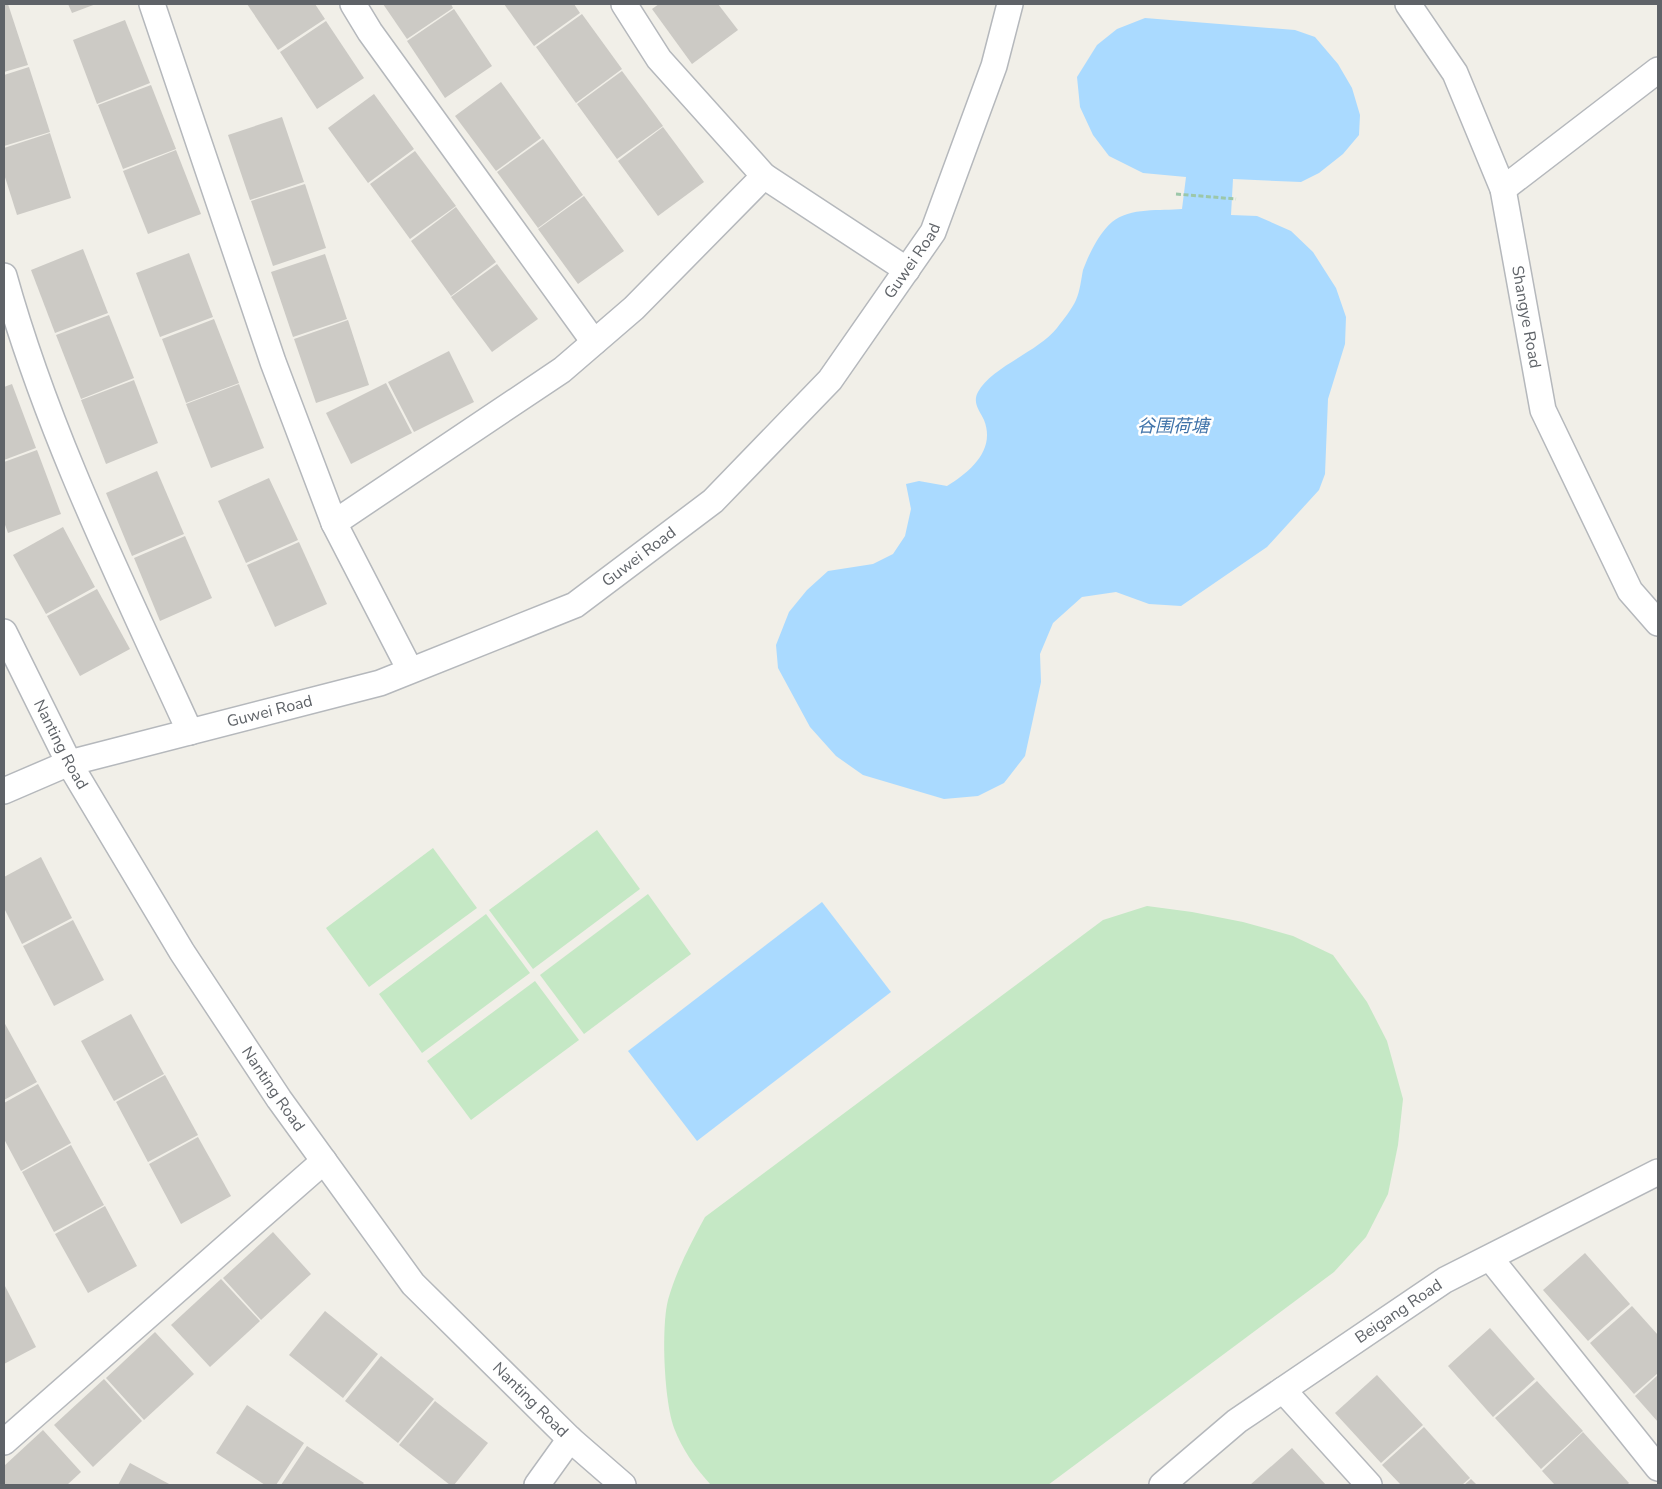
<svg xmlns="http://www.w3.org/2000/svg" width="1662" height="1489" font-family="'Nunito Sans','Noto Sans SC',sans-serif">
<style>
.green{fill:#c5e8c5}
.water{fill:#aadaff}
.building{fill:#cccac5}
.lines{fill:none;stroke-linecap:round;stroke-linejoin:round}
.minor-casing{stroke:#b5b8bc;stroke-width:28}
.path{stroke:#9cc7a9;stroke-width:3;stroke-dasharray:5 2.5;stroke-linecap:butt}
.minor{stroke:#fff;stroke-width:25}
.labels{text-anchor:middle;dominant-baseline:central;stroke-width:5;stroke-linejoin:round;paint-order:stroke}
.street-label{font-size:16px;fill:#5f6368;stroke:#fff}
.water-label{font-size:18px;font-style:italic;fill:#4174aa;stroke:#fff}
</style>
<rect width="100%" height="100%" fill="#f1efe8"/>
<g class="green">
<path d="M597,830L640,889L533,969L489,910Z"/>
<path d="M433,848L477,908L369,987L326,928Z"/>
<path d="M648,894L691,954L584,1034L540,975Z"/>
<path d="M1147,906L1192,912L1243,922L1293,936L1333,955L1367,1002L1387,1041L1403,1099L1398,1145L1388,1194L1366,1237L1334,1272L1048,1485H711C696,1469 682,1449 674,1428C664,1401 661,1328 668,1300C676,1271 691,1243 705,1217L1103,920Z"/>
<path d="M486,914L530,973L422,1053L379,994Z"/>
<path d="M535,981L579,1040L471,1120L427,1061Z"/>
</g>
<g class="water">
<path d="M1145,18L1295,30L1315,37L1338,64L1352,88L1360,115L1359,135L1343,154L1319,173L1301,182L1233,179L1231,215L1257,216L1291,231L1313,252L1336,288L1346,317L1345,344L1328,399L1325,474L1319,490L1267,547L1181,606L1149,604L1116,592L1082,597L1053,623L1040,654L1041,682L1025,756L1004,783L978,796L944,799L863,775L836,756L810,727L778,668L776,645L789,612L807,590L828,571L873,564L893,554L905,536L911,509L906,484L919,481L947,486C970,472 996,450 984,420C980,411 972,403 978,392C991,367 1038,352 1057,328C1063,320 1072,309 1076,300C1080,291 1081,280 1083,270C1089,254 1099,233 1112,222C1130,207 1161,211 1182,209L1186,177L1143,173L1109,156L1093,135L1080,107L1077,77L1097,45L1117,29Z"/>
<path d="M822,902L891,992L697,1141L628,1051Z"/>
</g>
<g class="building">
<path d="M4,4H8L28,65L4,72Z"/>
<path d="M68,4H96L72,13Z"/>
<path d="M247,4H315L325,19L278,50Z"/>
<path d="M383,4H451L453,8L407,39Z"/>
<path d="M504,4H574L580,13L534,46Z"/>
<path d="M659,4H718L738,30L692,64L652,9Z"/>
<path d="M454,9L492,66L445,98L407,41Z"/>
<path d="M582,14L622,69L576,103L536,47Z"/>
<path d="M125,20L150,83L97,104L73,40Z"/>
<path d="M326,21L364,78L317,109L280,52Z"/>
<path d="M29,67L50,132L4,146V75Z"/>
<path d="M622,71L663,126L617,159L577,104Z"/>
<path d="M501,82L541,138L496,171L455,116Z"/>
<path d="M151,85L176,149L123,169L98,105Z"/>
<path d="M374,94L414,149L368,183L328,128Z"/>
<path d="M282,117L304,182L250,200L228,135Z"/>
<path d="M663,127L704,182L658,216L618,161Z"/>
<path d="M50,133L71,198L17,215L4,174V148Z"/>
<path d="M543,139L583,195L538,228L497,172Z"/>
<path d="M176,150L201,214L148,234L123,171Z"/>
<path d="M415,151L456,206L410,239L370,184Z"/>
<path d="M305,184L326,248L273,266L251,201Z"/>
<path d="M584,196L624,251L578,284L538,229Z"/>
<path d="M456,207L496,262L451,296L411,241Z"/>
<path d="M83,249L108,313L55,333L31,270Z"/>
<path d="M189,253L213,317L160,337L136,273Z"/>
<path d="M325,254L347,319L293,337L271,272Z"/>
<path d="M497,264L538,319L492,352L451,297Z"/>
<path d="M109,315L134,378L81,399L56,335Z"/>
<path d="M214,319L239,383L186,403L162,339Z"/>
<path d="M348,320L369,385L316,403L294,339Z"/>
<path d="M449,351L474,402L414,432L388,382Z"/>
<path d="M134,380L158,443L106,464L81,400Z"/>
<path d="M386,383L412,433L351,464L326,413Z"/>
<path d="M12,384L36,448L4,460V387Z"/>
<path d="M239,384L264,448L211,468L186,404Z"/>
<path d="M37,450L61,514L8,533L4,522V462Z"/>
<path d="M157,471L184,534L132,556L106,493Z"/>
<path d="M269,478L298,540L246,563L218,501Z"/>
<path d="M63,527L95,587L46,614L13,555Z"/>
<path d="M185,536L212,598L160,621L134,558Z"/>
<path d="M299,542L327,604L275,627L247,565Z"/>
<path d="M97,589L130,649L80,676L47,616Z"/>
<path d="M41,857L72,918L22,944L4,908V877Z"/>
<path d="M73,920L104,980L54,1006L23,946Z"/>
<path d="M131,1014L164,1074L114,1101L81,1041Z"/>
<path d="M4,1022L37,1082L4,1100Z"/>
<path d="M165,1075L198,1135L148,1162L116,1102Z"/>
<path d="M38,1084L71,1143L21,1171L4,1139V1103Z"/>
<path d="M198,1137L231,1196L181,1224L149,1164Z"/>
<path d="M71,1145L104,1205L54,1232L22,1172Z"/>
<path d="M105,1206L137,1266L88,1293L55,1234Z"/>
<path d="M273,1232L311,1274L261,1320L223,1278Z"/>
<path d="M1585,1253L1630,1304L1588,1341L1543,1290Z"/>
<path d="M221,1279L260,1321L210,1367L171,1325Z"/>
<path d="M5,1286L36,1347L4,1364V1287Z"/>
<path d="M1632,1306L1658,1335V1373L1634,1394L1590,1343Z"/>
<path d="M325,1311L378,1354L343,1398L289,1355Z"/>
<path d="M1490,1328L1535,1379L1493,1417L1448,1366Z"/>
<path d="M155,1332L194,1374L144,1420L106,1378Z"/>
<path d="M381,1356L434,1399L398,1443L345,1401Z"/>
<path d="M1377,1375L1423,1425L1381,1463L1335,1413Z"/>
<path d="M1658,1375V1422L1635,1396Z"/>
<path d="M104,1379L142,1421L93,1467L54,1425Z"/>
<path d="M1537,1381L1583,1431L1541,1469L1495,1418Z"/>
<path d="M435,1401L488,1443L454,1485H450L399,1445Z"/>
<path d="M247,1405L304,1443L276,1485H265L216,1453Z"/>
<path d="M1424,1427L1470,1478L1462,1485H1401L1382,1465Z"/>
<path d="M43,1430L81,1472L67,1485H4V1466Z"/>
<path d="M1583,1432L1629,1483L1627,1485H1555L1542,1471Z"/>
<path d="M307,1446L364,1483L362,1485H281Z"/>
<path d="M1292,1448L1326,1485H1250Z"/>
<path d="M130,1463L171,1485H118Z"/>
<path d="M1471,1479L1477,1485H1464Z"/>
</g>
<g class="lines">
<defs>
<g id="minor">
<path d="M152,4L273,362L334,523L410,670"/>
<path d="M353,4L370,32L594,342"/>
<path d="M624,4L659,59L764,176L907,270"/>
<path id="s1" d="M1408,4L1455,73L1503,189L1543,410L1630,591L1658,623"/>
<path d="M1503,189L1658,70"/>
<path d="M4,276C48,434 122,583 190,732"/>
<path d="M334,523L562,370L634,308L764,176"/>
<path id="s2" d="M4,632L69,763L182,952L279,1099L413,1284L570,1439L623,1485"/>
<path id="s3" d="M4,791L69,763L380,683L575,605L713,501L830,380L933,232L994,66L1010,4"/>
<path d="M1490,1258L1658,1468"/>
<path d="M1283,1390L1369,1485"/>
<path d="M4,1442L324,1161"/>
<path d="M537,1485L570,1439"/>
<path id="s4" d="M1162,1485L1237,1421L1445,1280L1658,1172"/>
</g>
</defs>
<use href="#minor" class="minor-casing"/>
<path class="path" d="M1176,194L1236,199"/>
<use href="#minor" class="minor"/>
</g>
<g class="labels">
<g class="street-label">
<text stroke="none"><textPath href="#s3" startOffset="1088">Guwei Road</textPath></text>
<text stroke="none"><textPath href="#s1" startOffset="339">Shangye Road</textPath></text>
<text stroke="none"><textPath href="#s3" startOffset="682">Guwei Road</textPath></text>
<text stroke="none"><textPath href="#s3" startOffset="278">Guwei Road</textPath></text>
<text stroke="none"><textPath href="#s2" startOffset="126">Nanting Road</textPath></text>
<text stroke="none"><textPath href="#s2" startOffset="531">Nanting Road</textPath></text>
<text stroke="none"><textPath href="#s4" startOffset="294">Beigang Road</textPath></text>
<text stroke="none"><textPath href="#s2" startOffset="936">Nanting Road</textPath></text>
</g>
<g class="water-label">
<text x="1173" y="426">谷围荷塘</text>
</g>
</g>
<rect width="1662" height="1489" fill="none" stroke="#5f6368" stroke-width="10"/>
</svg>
